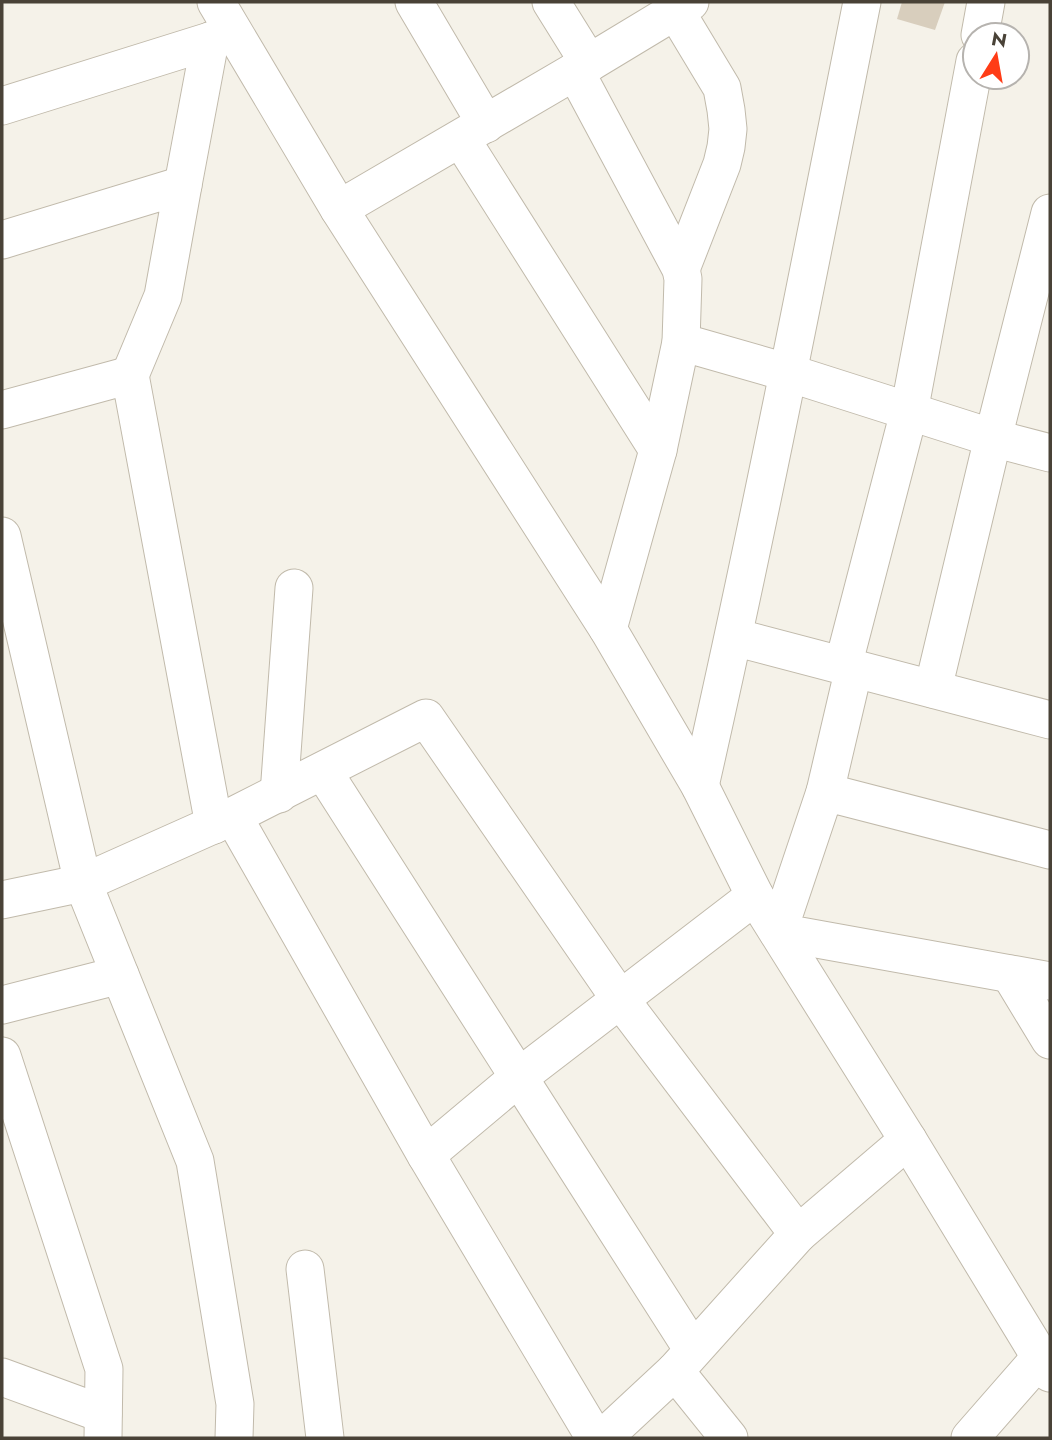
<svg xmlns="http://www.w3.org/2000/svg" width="1052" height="1440" font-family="Jost,sans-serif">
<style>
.building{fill:#d8cebd}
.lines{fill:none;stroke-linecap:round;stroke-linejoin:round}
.minor-casing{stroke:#c1baab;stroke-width:39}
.minor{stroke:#fff;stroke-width:37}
</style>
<rect width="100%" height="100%" fill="#f5f2e9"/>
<path class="building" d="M902,2H945L935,30L897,19Z"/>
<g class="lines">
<defs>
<g id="minor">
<path d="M216,2L339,209L608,629L700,786L755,896L908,1140L1050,1373"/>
<path d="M414,2L486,124"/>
<path d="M675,10L722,88L726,110L728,129L726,147L722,164L681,269"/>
<path d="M980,35L986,2"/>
<path d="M589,63L690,2"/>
<path d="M575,71L681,269L683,279L681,342"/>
<path d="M2,106L210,41L233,32"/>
<path d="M461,139L658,450"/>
<path d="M183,185L210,41"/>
<path d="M339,209L589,63L551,2"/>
<path d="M2,240L183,185L163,296L130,375"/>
<path d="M2,410L130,375L214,825"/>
<path d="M2,536L83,883L195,1161L235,1404L234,1438"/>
<path d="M608,629L658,450L681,342L789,373L993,438L1050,453"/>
<path d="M734,637L1050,720"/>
<path d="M843,666L909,412L975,61"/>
<path d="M933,689L993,438L1050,213"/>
<path d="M323,771L693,1350"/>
<path d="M700,786C759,526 810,264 862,2"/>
<path d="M825,792L854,668"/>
<path d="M279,794L294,588"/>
<path d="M233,816L426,1155"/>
<path d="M1050,850L825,792L778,932L1050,981"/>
<path d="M2,900L83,883L233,816L426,718L620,999L798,1234L675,1371"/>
<path d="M1010,974L1050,1040"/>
<path d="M2,1005L120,975"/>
<path d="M2,1056L104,1369L103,1438"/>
<path d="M798,1234L908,1140"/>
<path d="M305,1269L325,1438"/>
<path d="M2,1377L103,1414"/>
<path d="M595,1438L426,1155L519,1077L755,896"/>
<path d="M603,1438L675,1371L729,1438"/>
<path d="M970,1438L1040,1358"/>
</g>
</defs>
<use href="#minor" class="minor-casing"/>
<use href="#minor" class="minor"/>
</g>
<rect width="1052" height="1440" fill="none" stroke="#494237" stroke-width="7"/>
<g transform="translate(996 56) rotate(11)"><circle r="33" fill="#ffffff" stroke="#b6b3af" stroke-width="2"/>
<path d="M0-5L12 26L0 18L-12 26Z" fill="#ff3c16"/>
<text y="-10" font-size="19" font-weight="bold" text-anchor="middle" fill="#494237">N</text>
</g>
</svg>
